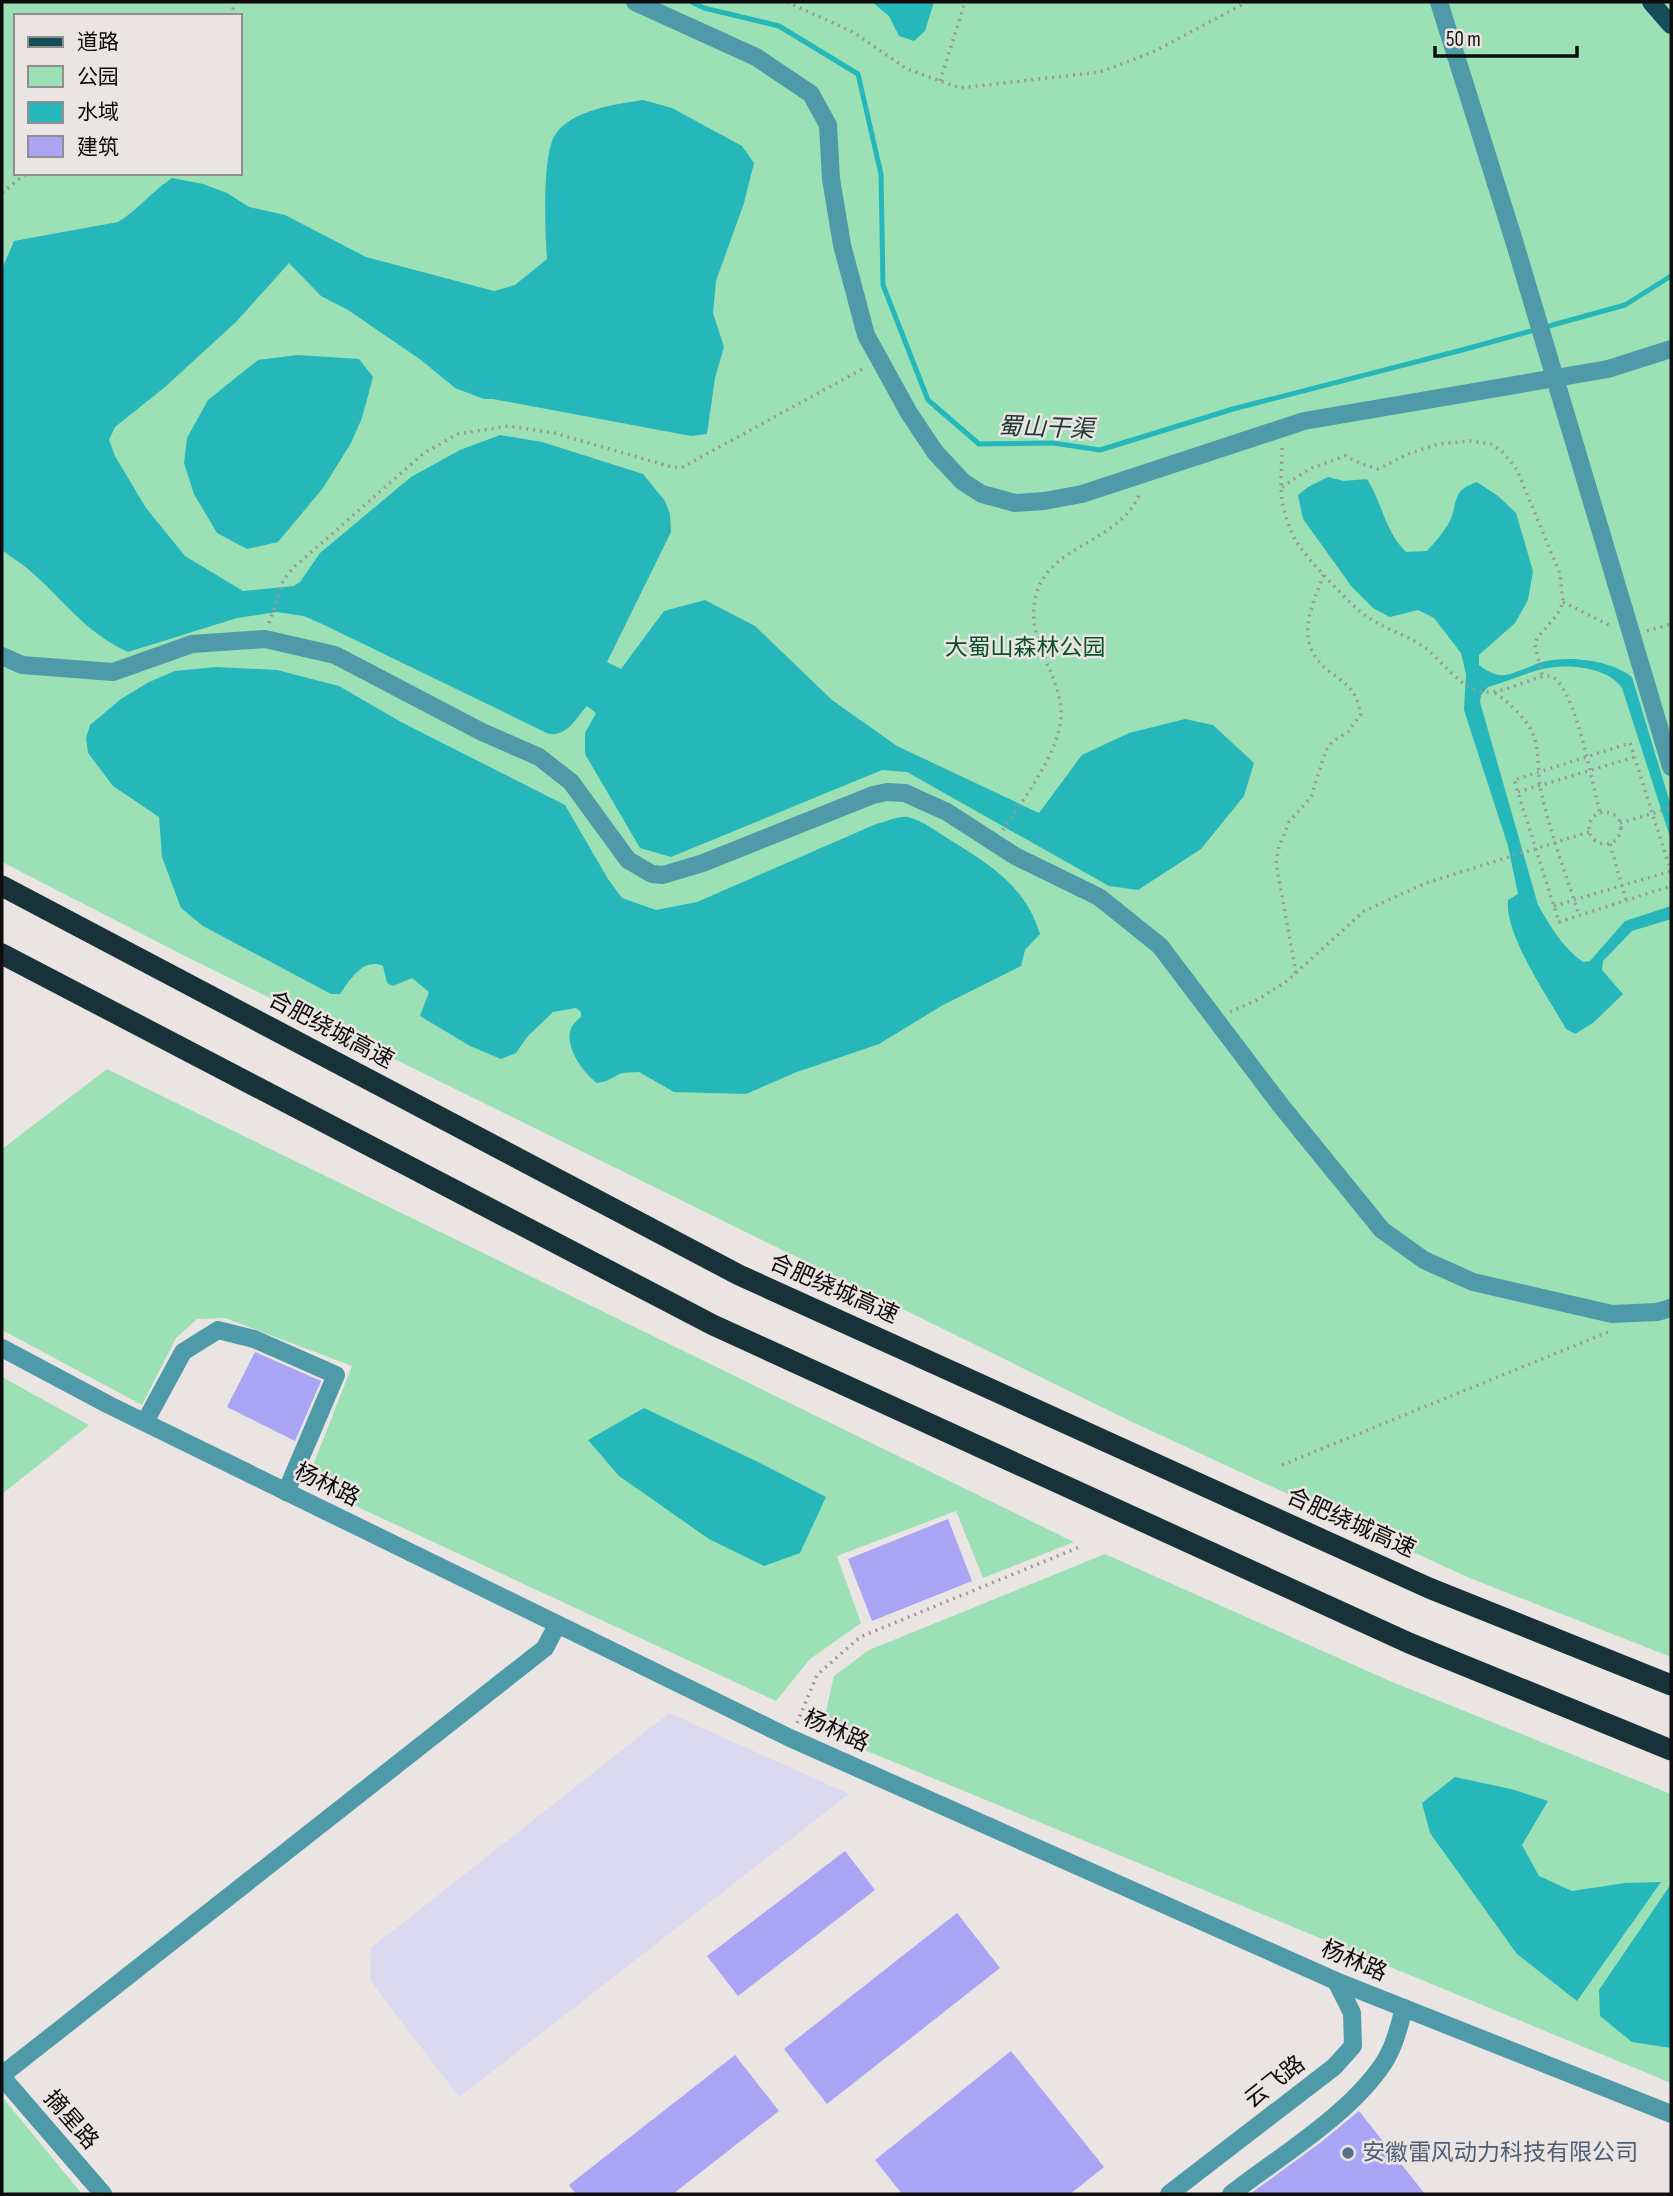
<svg xmlns="http://www.w3.org/2000/svg" width="1673" height="2196" font-family="'Sofia Sans Condensed','Noto Sans SC',sans-serif">
<style>
.industrial{fill:#dbd9ef}
.green{fill:#9ce1b5;fill-rule:evenodd}
.water{fill:#26b7ba}
.lines{fill:none;stroke-linecap:round;stroke-linejoin:round}
.stream{stroke:#26b7ba;stroke-width:5}
.building{fill:#a9a5f4}
.path{stroke:#9c9896;stroke-width:3.5;stroke-dasharray:2 5;stroke-linecap:butt}
.minor{stroke:#4e9aa8;stroke-width:18}
.major{stroke:#154e58;stroke-width:18}
.highway{stroke:#173238;stroke-width:21}
.service-dot{fill:#5c6f8a;stroke:#eae5e3;stroke-width:2.5}
.labels{text-anchor:middle;dominant-baseline:central;stroke-width:5;stroke-linejoin:round;paint-order:stroke}
.park-label{font-size:23px;fill:#0b502e;stroke:#eae5e3}
.street-label{font-size:23px;fill:#0e0c0c;stroke:#eae5e3}
.service-label{font-size:23px;fill:#4e5e75;stroke:#eae5e3;text-anchor:start}
.water-label{font-size:24px;font-style:italic;fill:#223939;stroke:#eae5e3}
</style>
<rect width="100%" height="100%" fill="#eae5e3"/>
<path class="industrial" d="M669,1713L849,1794L459,2097L370,1980L371,1948Z"/>
<g class="green">
<path d="M2,2H1671V1657L1467,1577L1128,1420L185,956L2,862ZM16,16H240V173H16Z"/>
<path d="M107,1069L1074,1542L983,1578L956,1511L837,1556L861,1623L810,1659L776,1701L306,1483L352,1366L225,1318L197,1319L176,1338L142,1405L2,1330V1149Z"/>
<path d="M2,1377L89,1425L2,1494Z"/>
<path d="M1105,1554L1390,1681L1671,1794V2083L821,1732L834,1676L869,1650Z"/>
<path d="M2,2098H3L82,2194H2Z"/>
</g>
<g class="water">
<path d="M872,2H934L925,31L914,41L899,36L889,16Z"/>
<path d="M643,100L672,108L742,146L754,163L744,203L716,281L713,313L724,347L715,378L707,434L691,436L493,399H484L455,388L421,360L348,310L321,296L289,263L236,322L165,387L115,427L109,440L115,456L146,508L185,556L243,591L294,586L300,582L320,553L411,477L460,450L500,435L542,442L643,474L665,501L670,514L671,532L607,662L621,669L664,611L705,600L755,626L832,700L897,746L1039,813L1082,755L1129,733L1185,719L1213,725L1254,763L1244,796L1201,849L1138,890L1109,886L907,772L882,770L671,857L640,848L585,754V733L596,713L587,706C575,719 568,736 549,734L320,623L304,616L277,612L237,618L128,652C83,631 64,600 28,569C20,562 10,557 2,550V269L14,241L118,222C138,210 152,191 172,178L203,184L227,193L249,207L285,215L366,257L494,291L515,285L547,259C545,233 542,155 555,135C571,110 616,104 643,100Z"/>
<path d="M298,355L359,359L373,377L362,418L351,443L323,488L278,542L247,549L217,533L194,494L184,463L187,438L208,400L258,360Z"/>
<path d="M1328,477L1344,481L1367,479C1383,504 1384,530 1406,552L1427,551C1435,542 1443,533 1449,523C1459,503 1450,491 1477,482L1498,496L1516,513L1533,571L1528,600L1515,623L1479,655V665C1487,671 1495,676 1505,675C1517,673 1530,666 1542,662C1568,655 1611,660 1632,677L1671,806V840L1622,688C1610,670 1578,665 1557,667C1536,668 1509,681 1488,687L1481,695L1480,702L1538,905C1551,927 1562,947 1583,962L1590,961L1625,921L1671,906V919L1632,931L1603,961L1602,970L1623,994L1593,1023L1575,1034L1566,1029C1548,997 1504,934 1508,900L1518,894L1508,846L1464,710L1466,674L1461,653L1434,618L1418,610L1390,617L1373,608L1352,587L1303,519L1298,495L1308,487Z"/>
<path d="M216,667L277,670L339,686L401,722L565,805L608,879L622,898L656,910L697,902L876,824C885,822 900,815 908,817C921,820 936,831 947,838C988,864 1025,884 1040,934L1025,950L1021,966L943,1005L879,1044L797,1072L746,1094L674,1092L639,1072L622,1073L606,1081L597,1083C583,1073 561,1043 573,1025C575,1022 578,1020 581,1017V1012L576,1008L553,1012L527,1037L516,1053L501,1059L470,1046L420,1016L429,992L412,978L393,986L387,983L383,966C363,957 350,980 340,994H331L203,926L181,908L162,857L159,817L113,786L88,753L86,738L90,725L121,699L149,682L175,671Z"/>
<path d="M644,1408L756,1461L826,1497L800,1553L764,1566L709,1539L619,1476L588,1440Z"/>
<path d="M1455,1777L1511,1789L1548,1801L1522,1845L1539,1876L1572,1891L1625,1883L1661,1882L1577,2001L1517,1954L1430,1833L1422,1803Z"/>
<path d="M1671,1884V2048L1632,2042L1600,2016L1599,1990Z"/>
</g>
<g class="lines">
<path class="stream" d="M692,2L704,8L779,26L858,74L881,174L883,285L928,400L979,444L1053,443L1100,450L1233,409L1462,350L1625,305L1671,276"/>
</g>
<g class="building">
<path d="M255,1352L321,1381L295,1441L227,1407Z"/>
<path d="M948,1519L972,1581L872,1621L848,1559Z"/>
<path d="M845,1851L875,1890L738,1996L707,1956Z"/>
<path d="M957,1913L1000,1968L827,2104L784,2049Z"/>
<path d="M1011,2051L1104,2167L1070,2194H902L875,2160Z"/>
<path d="M735,2055L779,2111L673,2194H576L569,2185Z"/>
<path d="M1359,2111L1425,2194H1250L1320,2143Z"/>
</g>
<g class="lines">
<g class="path">
<path d="M787,2L853,32L907,69L960,88L1100,72L1153,52L1247,2"/>
<path d="M230,16L236,2"/>
<path d="M940,81L965,2"/>
<path d="M2,193L27,173"/>
<path d="M1282,448C1282,465 1280,484 1282,501C1284,512 1290,531 1296,541C1306,558 1353,608 1369,618C1387,630 1408,635 1425,648C1443,661 1456,684 1479,691C1503,698 1541,669 1554,678C1577,695 1592,783 1600,813"/>
<path d="M1282,487L1309,469L1345,456L1362,464L1378,469L1408,454L1438,444L1470,441L1491,444L1504,453L1517,470L1560,574L1563,602L1557,615L1537,638L1535,645L1542,675"/>
<path d="M1563,602L1611,626"/>
<path d="M269,623L283,581L292,569L424,453L458,434L508,426L554,433L672,467L681,468L866,367"/>
<path d="M1647,631L1671,624"/>
<path d="M1495,693C1509,702 1529,721 1534,737C1540,753 1537,774 1541,791C1550,833 1566,874 1579,915"/>
<path d="M1518,792L1635,757"/>
<circle cx="1605" cy="828" r="16"/>
<path d="M1620,823L1671,808"/>
<path d="M1003,830C1022,802 1060,751 1061,716C1062,673 1022,638 1037,592C1051,545 1119,542 1139,495"/>
<path d="M1610,844L1626,900"/>
<path d="M1671,872L1630,743L1514,780L1559,922L1671,886"/>
<path d="M1554,906L1671,871"/>
<path d="M1296,973L1276,863L1279,847L1289,822L1311,797L1326,750L1333,741L1348,732L1361,714C1355,689 1350,687 1330,672C1293,643 1310,611 1324,574"/>
<path d="M1230,1012L1257,1000L1287,981L1364,911L1426,883L1589,832"/>
<path d="M1282,1465L1608,1332"/>
<path d="M797,1723L817,1675L860,1637L1082,1546"/>
</g>
<g class="minor">
<path d="M635,2L756,57L811,94L828,125L831,179L842,245L866,335L909,413L935,452L963,482L982,494L1015,503L1044,501L1082,494L1304,421L1608,369L1671,349"/>
<path d="M1439,2L1515,244L1671,767"/>
<path d="M2,656L22,665L113,672L192,644L265,639L335,655L482,732L539,757L571,782L628,860L652,874L663,875L703,863L873,795L887,792L905,793L947,812L1015,856L1099,897L1160,946L1282,1107L1382,1230L1424,1260L1473,1282L1612,1314L1657,1312L1671,1308"/>
<path d="M2,1348L109,1405L790,1738L1336,1981L1671,2114"/>
<path d="M145,1422L183,1352L218,1330L254,1339L336,1375L286,1492"/>
<path d="M2,2075L545,1648L557,1625"/>
<path d="M2,2077L103,2194"/>
<path d="M1169,2194L1334,2067L1353,2046L1352,2013L1336,1981"/>
<path d="M1231,2194C1279,2157 1350,2114 1383,2064C1394,2048 1399,2027 1404,2008"/>
</g>
<path class="major" d="M1651,2L1671,25"/>
<g class="highway">
<path d="M2,886L739,1275L1429,1588L1671,1685"/>
<path d="M2,954L713,1325L1409,1643L1671,1750"/>
</g>
</g>
<circle class="service-dot" cx="1348" cy="2153" r="7"/>
<g class="labels">
<g class="park-label">
<text x="1025" y="648">大蜀山森林公园</text>
</g>
<g class="street-label">
<text transform="translate(331 1030) rotate(28)">合肥绕城高速</text>
<text transform="translate(834 1289) rotate(24)">合肥绕城高速</text>
<text transform="translate(327 1485) rotate(26)">杨林路</text>
<text transform="translate(1351 1523) rotate(24)">合肥绕城高速</text>
<text transform="translate(836 1731) rotate(24)">杨林路</text>
<text transform="translate(1354 1961) rotate(23)">杨林路</text>
<text transform="translate(1275 2082) rotate(-38)">云飞路</text>
<text transform="translate(71 2120) rotate(49)">摘星路</text>
</g>
<g class="service-label">
<text x="1362" y="2153">安徽雷风动力科技有限公司</text>
</g>
<g class="water-label">
<text transform="translate(1046 428) rotate(2)">蜀山干渠</text>
</g>
</g>
<rect width="1673" height="2196" fill="none" stroke="#0e0c0c" stroke-width="7"/>
<rect x="14" y="14" width="228" height="161" fill="#eae5e3" stroke="#928e8d" stroke-width="2"/>
<rect x="28" y="37" width="35" height="10" fill="#154e58" stroke="#928e8d" stroke-width="2"/>
<text x="77" y="49" font-size="21" fill="#0e0c0c">道路</text>
<rect x="28" y="66" width="35" height="21" fill="#9ce1b5" stroke="#928e8d" stroke-width="2"/>
<text x="77" y="84" font-size="21" fill="#0e0c0c">公园</text>
<rect x="28" y="102" width="35" height="21" fill="#26b7ba" stroke="#928e8d" stroke-width="2"/>
<text x="77" y="119" font-size="21" fill="#0e0c0c">水域</text>
<rect x="28" y="136" width="35" height="21" fill="#a9a5f4" stroke="#928e8d" stroke-width="2"/>
<text x="77" y="154" font-size="21" fill="#0e0c0c">建筑</text>
<path d="M1435 46v10h142v-10" fill="none" stroke="#0e0c0c" stroke-width="3.5"/>
<text x="1446" y="46" font-size="21" fill="#0e0c0c" stroke="#eae5e3" stroke-width="5" paint-order="stroke">50 m</text>
</svg>
